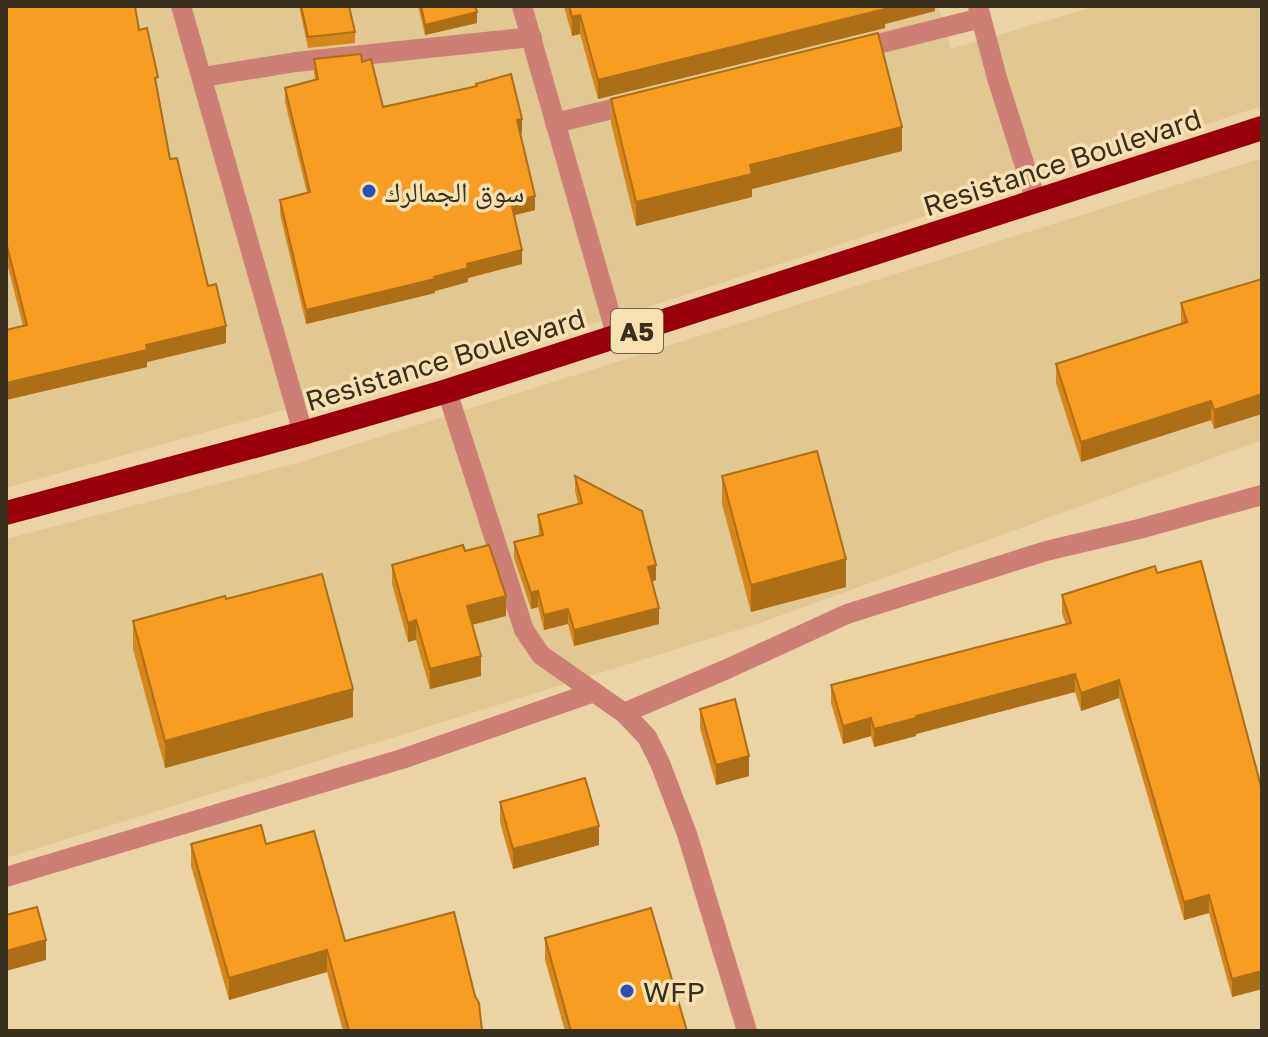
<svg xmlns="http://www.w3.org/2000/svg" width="1268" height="1037" font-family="'Golos Text','Noto Naskh Arabic',sans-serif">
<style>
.built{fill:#e0c890}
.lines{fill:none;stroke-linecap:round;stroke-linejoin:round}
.minor{stroke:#cd7e75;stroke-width:20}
.highway{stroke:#9a000b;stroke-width:24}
.wall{fill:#d4871d}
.shaded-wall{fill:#ad6e18}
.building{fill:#f79d22;stroke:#ad6e18;stroke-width:2}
.poi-dot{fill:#2e4dbd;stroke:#f7e1b1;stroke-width:3}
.labels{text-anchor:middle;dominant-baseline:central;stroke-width:7;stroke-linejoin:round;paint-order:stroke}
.shield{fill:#f7e1b1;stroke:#716549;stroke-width:2}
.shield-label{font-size:26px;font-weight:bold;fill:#38301d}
.street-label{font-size:28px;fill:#38301d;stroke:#f7e1b1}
.poi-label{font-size:28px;fill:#38301d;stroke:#f7e1b1;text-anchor:start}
</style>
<rect width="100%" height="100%" fill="#ead4a4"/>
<g class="built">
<path d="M6,6H938L951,49L1096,6H1262V106L627,314L6,488Z"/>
<path d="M1262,158V440L757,624L6,858V539L297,463Z"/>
</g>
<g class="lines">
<g class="minor">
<path d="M181,6L303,433"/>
<path d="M522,6L617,338"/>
<path d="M978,6L997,78L1036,201"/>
<path d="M854,50L981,18"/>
<path d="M203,77L296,62L532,37"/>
<path d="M555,123L637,103"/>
<path d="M447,391L524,630L541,655L624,713L647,737L660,763L687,834L747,1031"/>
<path d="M624,713L727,669L847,614L1046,551L1139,529L1262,495"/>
<path d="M6,877L402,759L594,692"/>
</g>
<path class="highway" d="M6,513L303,433L447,391L1262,128"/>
</g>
<g class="wall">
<path d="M6,6L139,30L158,93L170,159L226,343L147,362V367L6,400V330L23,326L6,259Z"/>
<path d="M299,6H349L355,32V43L308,48Z"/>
<path d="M418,6H475L477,23L425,35Z"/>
<path d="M564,6H935V11L885,24V28L598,99L580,34L572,36Z"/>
<path d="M314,59L362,62L383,107L476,86V84L522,133L520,134L535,210L514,215L522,264L468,278V282L435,291V293L306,324L280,214V200L307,193L285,102V88L315,80L314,73Z"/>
<path d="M611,99L902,151L752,189V197L636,226L611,123Z"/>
<path d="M1262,279L1214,429L1211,420L1081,462L1056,383V364L1181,323V303Z"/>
<path d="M575,476L656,580L652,582L659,624L574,646L568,624L544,630L538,607L531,609L514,558V542L539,536L538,515L578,504L575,491Z"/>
<path d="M722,476L846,587L751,612L722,504Z"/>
<path d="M465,551L506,616L472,625L481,676L430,689L416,640L408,642L392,584V565Z"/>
<path d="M1157,573L1262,790V989L1232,997L1209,913L1184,920L1119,698L1081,711L1075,692L916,734V736L874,747L871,736L843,744L831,703V685L1066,625L1062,613V595Z"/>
<path d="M226,599L353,717L165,768L133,649V621Z"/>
<path d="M700,709L749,776L716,785L700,728Z"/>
<path d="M500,802L599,845L513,869L500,822Z"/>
<path d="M191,844H266L345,941L482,1031H343L327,972L229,1000L191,866Z"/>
<path d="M545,938L687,1031H565L545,960Z"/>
</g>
<g class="shaded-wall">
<path d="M884,6H935V11L885,24V28L598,99V80Z"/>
<path d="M477,12V23L425,35V25Z"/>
<path d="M580,15V34L572,36V17Z"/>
<path d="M522,119V133L517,135V120Z"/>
<path d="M902,127V151L752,189V197L636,226V202L750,165Z"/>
<path d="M535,196V210L511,216V202Z"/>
<path d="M522,250V264L468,278V282L435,291V293L306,324V310L434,277L467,264Z"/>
<path d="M226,326V343L147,362V367L6,400V383L146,345Z"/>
<path d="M1262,394V414L1214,429V410Z"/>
<path d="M1211,401V420L1081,462V442Z"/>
<path d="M846,559V587L751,612V585Z"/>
<path d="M656,565V580L648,583V567Z"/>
<path d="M538,591V607L531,609V593Z"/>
<path d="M506,596V616L467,626V606Z"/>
<path d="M659,608V624L574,646V630Z"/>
<path d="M568,609V624L544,630V615Z"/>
<path d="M416,620V640L408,642V623Z"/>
<path d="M481,656V676L430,689V669Z"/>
<path d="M1075,674V692L916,734V736L874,747V729L916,716Z"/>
<path d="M1119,680V698L1081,711V693Z"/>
<path d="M353,689V717L165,768V741Z"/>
<path d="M871,718V736L843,744V726Z"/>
<path d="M749,756V776L716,785V765Z"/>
<path d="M599,826V845L513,869V849Z"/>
<path d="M1209,895V913L1184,920V902Z"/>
<path d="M46,940V960L6,971V951Z"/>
<path d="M327,950V972L229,1000V978Z"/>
<path d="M1262,971V989L1232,997V979Z"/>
</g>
<g class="building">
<path d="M6,6H135L139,30L147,28L158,77L155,78L170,159L177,158L208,286L216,284L226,326L146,345L147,350L6,383V330L27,325L6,242Z"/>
<path d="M301,6H349L355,32L308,37Z"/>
<path d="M421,6H475L477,12L425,25Z"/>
<path d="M569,6H884L885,9L598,80L580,15L572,17Z"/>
<path d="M878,33L902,127L750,165L752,174L636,202L611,99Z"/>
<path d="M361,54L362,62L371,59L383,107L477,86L476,84L511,74L522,119L517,120L535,196L511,202L522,250L467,264L468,268L434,277L435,279L306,310L280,200L310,192L285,88L318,79L314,59Z"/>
<path d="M1262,279V394L1214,410L1211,401L1081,442L1056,364L1187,322L1181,303Z"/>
<path d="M817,451L846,559L751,585L722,476Z"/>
<path d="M575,476L642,511L656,565L648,567L659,608L574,630L568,609L544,615L538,591L531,593L514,542L543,535L538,515L582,503Z"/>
<path d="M463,545L465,551L489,545L506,596L467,606L481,656L430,669L416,620L408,623L392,565Z"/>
<path d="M1201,561L1262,790V971L1232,979L1209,895L1184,902L1119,680L1081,693L1075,674L916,716V718L874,729L871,718L843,726L831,685L1071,623L1062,595L1155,566L1157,573Z"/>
<path d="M322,574L353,689L165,741L133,621L225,596L226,599Z"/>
<path d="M735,699L749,756L716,765L700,709Z"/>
<path d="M585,778L599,826L513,849L500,802Z"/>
<path d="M261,825L266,844L314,831L345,941L454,912L475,996L479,1003L482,1031H349L327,950L229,978L191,844Z"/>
<path d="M37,907L46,940L6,951V915Z"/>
<path d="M651,908L687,1031H571L545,938Z"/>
</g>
<g class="poi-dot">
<circle cx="369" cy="191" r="8"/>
<circle cx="627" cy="991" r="8"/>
</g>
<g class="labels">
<rect class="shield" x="611" y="309" width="52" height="44" rx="6"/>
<g class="shield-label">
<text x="637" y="331">A5</text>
</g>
<g class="street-label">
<text transform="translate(1062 162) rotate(-18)">Resistance Boulevard</text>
<text transform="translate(445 359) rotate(-17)">Resistance Boulevard</text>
</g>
<g class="poi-label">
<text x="385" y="191">سوق الجمالرك</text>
<text x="643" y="991">WFP</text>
</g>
</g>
<rect width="1268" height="1037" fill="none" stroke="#38301d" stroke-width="16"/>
</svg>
